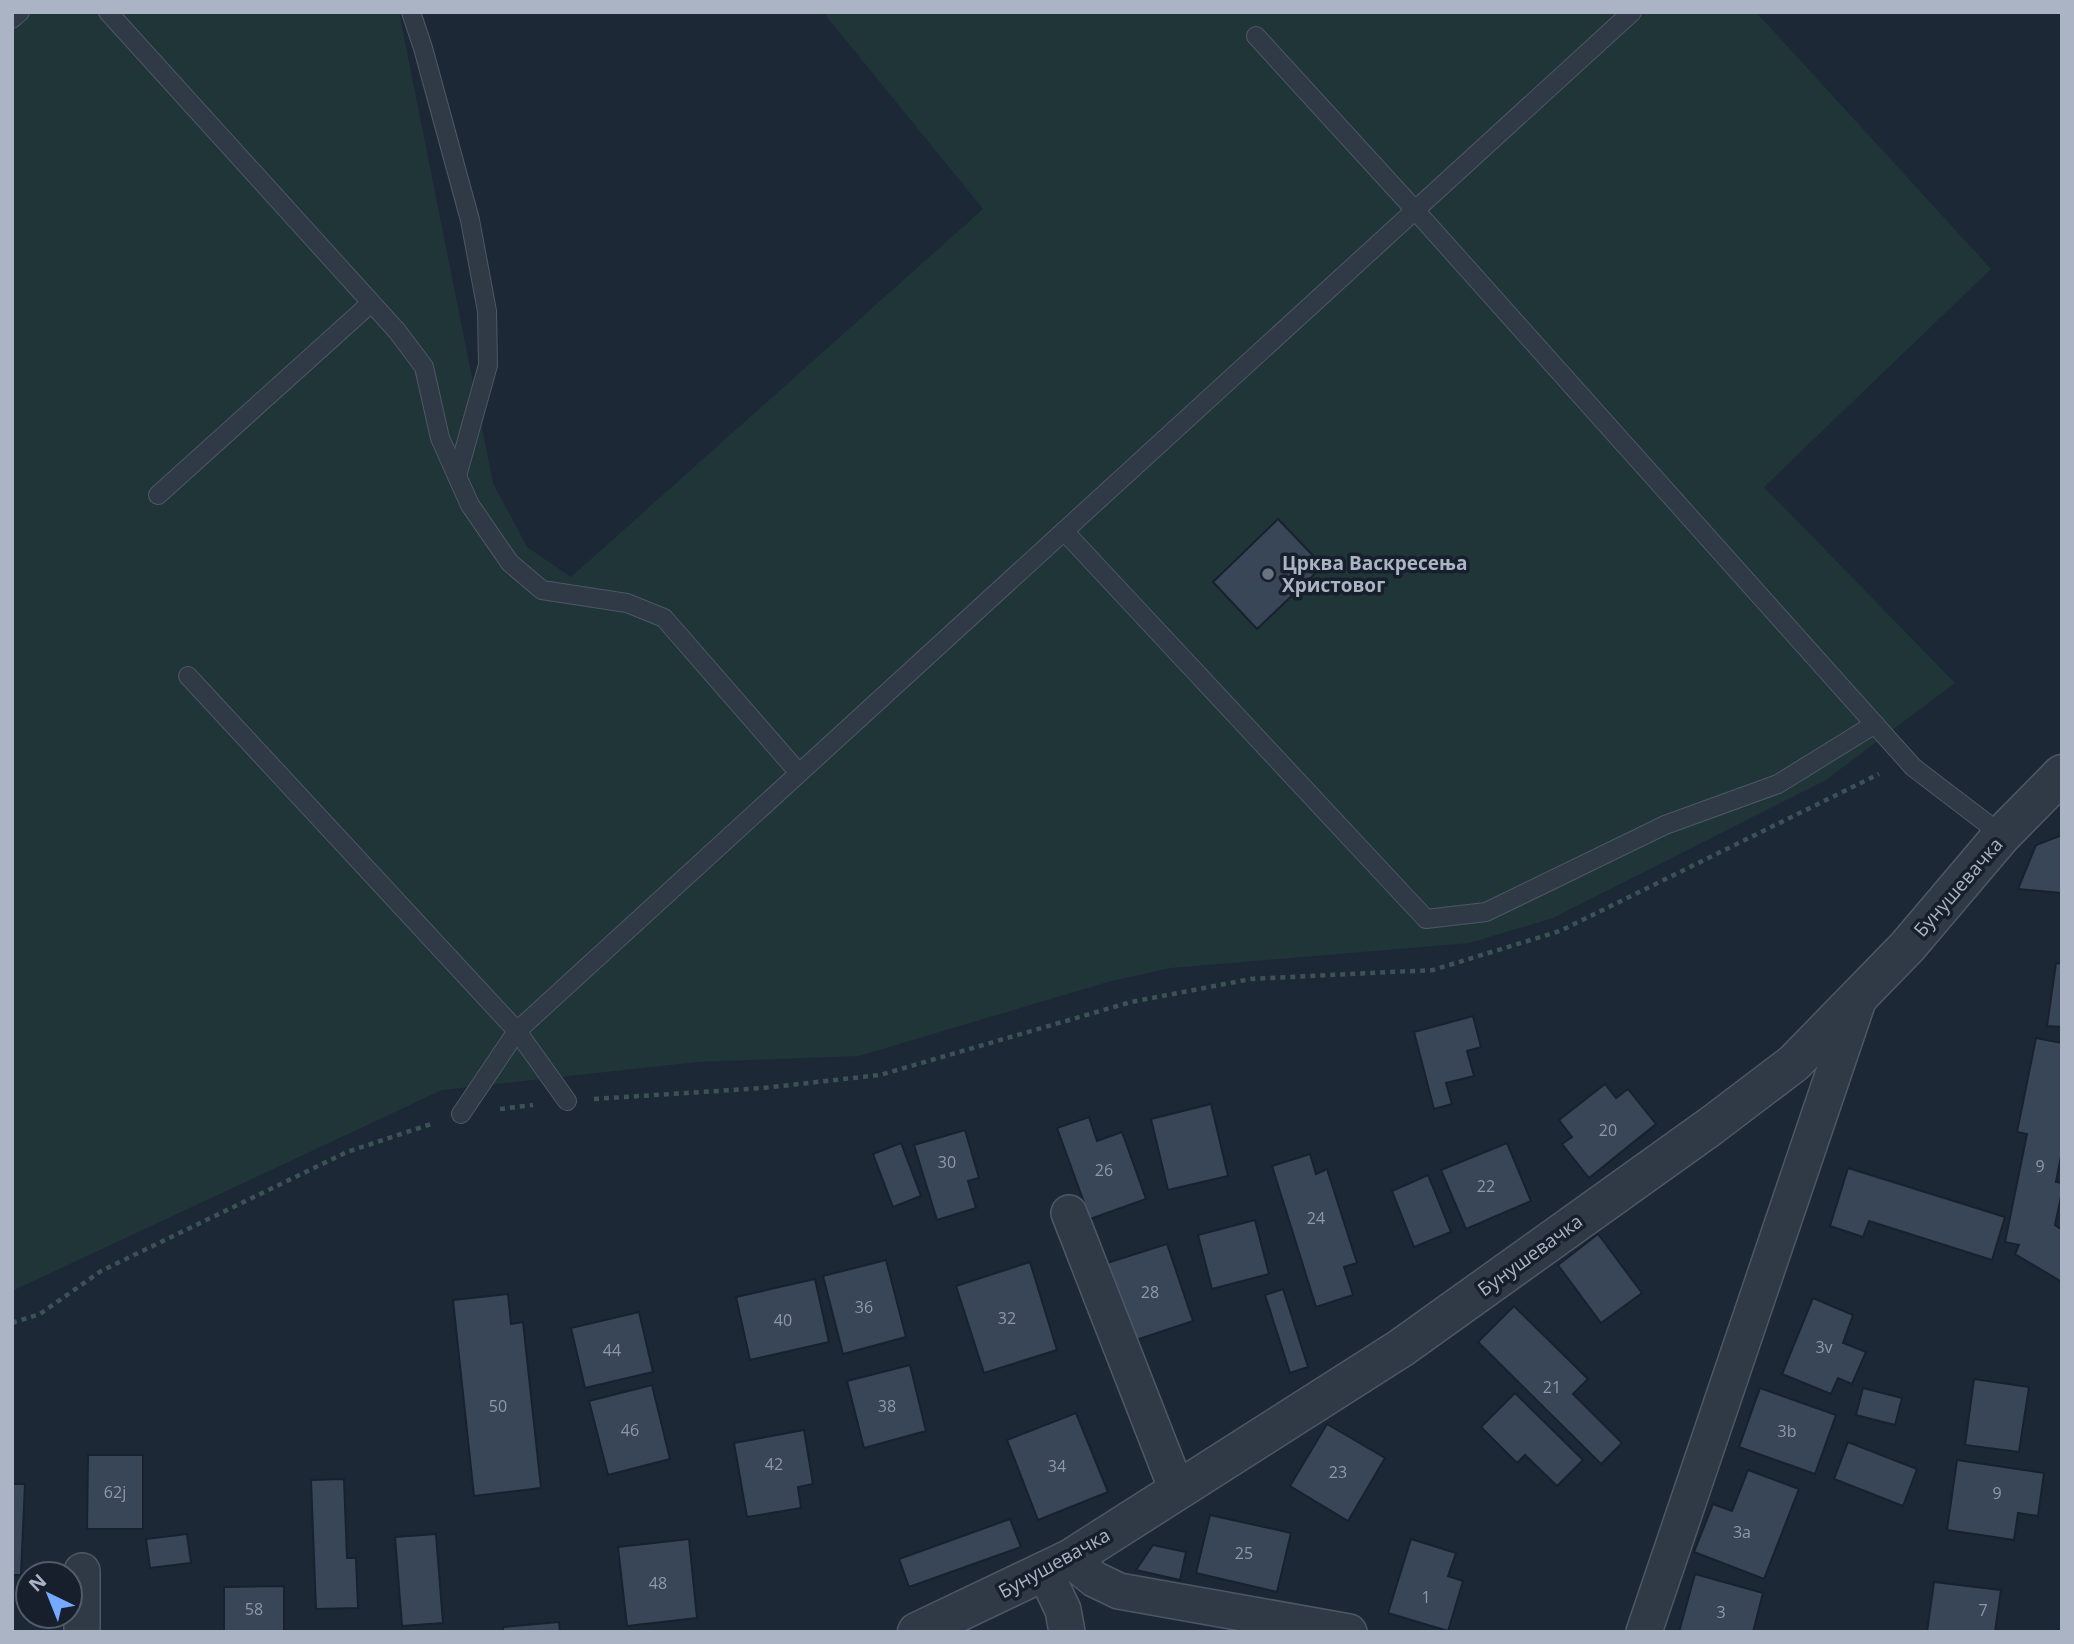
<svg xmlns="http://www.w3.org/2000/svg" width="2074" height="1644" font-family="'Open Sans',sans-serif">
<style>
.green{fill:#1f3538}
.building{fill:#384658;stroke:#18212d;stroke-width:2}
.lines{fill:none;stroke-linecap:round;stroke-linejoin:round}
.service-casing{stroke:#4e5765;stroke-width:20}
.minor-casing{stroke:#4e5765;stroke-width:38}
.tertiary-casing{stroke:#4e5765;stroke-width:41}
.path{stroke:#3c5255;stroke-width:4.5;stroke-dasharray:5 5;stroke-linecap:butt}
.service{stroke:#303a47;stroke-width:18}
.minor{stroke:#303a47;stroke-width:35}
.tertiary{stroke:#303a47;stroke-width:38}
.worship-dot{fill:#6b7280;stroke:#161f2b;stroke-width:2.5}
.labels{text-anchor:middle;dominant-baseline:central;stroke-width:7;stroke-linejoin:round;paint-order:stroke}
.number-label{font-size:16px;fill:#8e98aa}
.poi-label{font-size:19px;font-weight:bold;fill:#aab4c5;stroke:#161f2b;text-anchor:start}
.street-label{font-size:19px;fill:#aab4c5;stroke:#161f2b}
</style>
<rect width="100%" height="100%" fill="#1d2837"/>
<path class="green" d="M12,12H399L493,483L527,547L571,577L983,209L823,12H1756L1991,269L1764,487L1955,683L1826,780L1553,918L1469,943L1171,968L1111,981L859,1056L697,1062L442,1090L12,1291Z"/>
<g class="building">
<path d="M1278,519L1323,566L1257,629L1213,582Z"/>
<path d="M2062,835V893L2018,889L2036,845Z"/>
<path d="M2056,963L2062,964V1027L2047,1026Z"/>
<path d="M1473,1016L1481,1047L1467,1051L1474,1076L1446,1083L1452,1104L1434,1109L1414,1032Z"/>
<path d="M2036,1038L2062,1043V1151L2056,1182L2062,1183V1192L2055,1225L2062,1230V1282L2015,1254L2019,1245L2005,1242L2027,1134L2017,1132Z"/>
<path d="M1605,1084L1616,1098L1628,1089L1656,1124L1589,1178L1562,1144L1572,1137L1559,1120Z"/>
<path d="M1211,1104L1228,1176L1168,1190L1151,1119Z"/>
<path d="M1089,1117L1097,1141L1122,1132L1146,1199L1090,1219L1057,1128Z"/>
<path d="M965,1130L979,1178L968,1181L976,1208L937,1220L914,1145Z"/>
<path d="M901,1143L921,1196L893,1207L873,1154Z"/>
<path d="M1507,1143L1531,1201L1466,1229L1441,1170Z"/>
<path d="M1310,1154L1316,1174L1327,1169L1357,1263L1344,1267L1353,1295L1316,1307L1272,1166Z"/>
<path d="M1848,1168L2005,1217L1992,1260L1869,1221L1863,1237L1830,1226Z"/>
<path d="M1428,1175L1451,1232L1414,1247L1392,1191Z"/>
<path d="M1255,1220L1269,1274L1212,1289L1198,1235Z"/>
<path d="M1598,1234L1642,1293L1601,1323L1558,1265Z"/>
<path d="M1167,1244L1193,1321L1133,1341L1107,1263Z"/>
<path d="M886,1260L906,1337L843,1354L823,1276Z"/>
<path d="M1030,1262L1057,1350L984,1373L956,1286Z"/>
<path d="M815,1279L829,1342L750,1360L736,1297Z"/>
<path d="M1283,1289L1308,1367L1290,1373L1265,1295Z"/>
<path d="M508,1294L511,1324L523,1322L541,1488L474,1496L453,1300Z"/>
<path d="M1813,1298L1853,1315L1843,1343L1866,1352L1852,1384L1838,1378L1831,1394L1782,1374Z"/>
<path d="M1514,1306L1588,1379L1573,1394L1622,1443L1601,1464L1478,1342Z"/>
<path d="M639,1312L653,1372L585,1388L571,1328Z"/>
<path d="M910,1365L926,1431L864,1448L847,1381Z"/>
<path d="M1974,1379L2029,1387L2019,1452L1965,1445Z"/>
<path d="M652,1385L670,1459L608,1475L589,1401Z"/>
<path d="M1760,1388L1836,1415L1815,1474L1739,1447Z"/>
<path d="M1863,1388L1902,1398L1895,1425L1856,1415Z"/>
<path d="M1515,1393L1583,1460L1557,1486L1525,1455L1517,1463L1481,1427Z"/>
<path d="M1076,1413L1108,1492L1038,1520L1007,1440Z"/>
<path d="M1327,1424L1385,1458L1348,1521L1290,1486Z"/>
<path d="M804,1430L813,1484L798,1487L801,1508L747,1517L734,1443Z"/>
<path d="M1848,1442L1917,1469L1903,1506L1834,1479Z"/>
<path d="M88,1455H143V1529H87Z"/>
<path d="M1957,1460L2044,1473L2038,1516L2018,1513L2014,1540L1947,1530Z"/>
<path d="M1748,1470L1799,1489L1764,1579L1694,1552L1713,1504L1732,1511Z"/>
<path d="M344,1479L347,1558H356L358,1608L316,1609L311,1480Z"/>
<path d="M12,1484H25L21,1575H12Z"/>
<path d="M1210,1515L1291,1533L1277,1592L1196,1573Z"/>
<path d="M1010,1519L1021,1547L909,1587L899,1559Z"/>
<path d="M187,1534L191,1563L150,1568L146,1539Z"/>
<path d="M436,1534L443,1623L402,1626L395,1537Z"/>
<path d="M689,1539L697,1618L627,1626L618,1547Z"/>
<path d="M1411,1539L1456,1553L1448,1576L1463,1581L1448,1631L1388,1613Z"/>
<path d="M1153,1545L1186,1552L1180,1580L1136,1570Z"/>
<path d="M1695,1574L1763,1593L1753,1632H1679Z"/>
<path d="M1934,1582L2001,1590L1995,1632H1927Z"/>
<path d="M284,1586V1632H224V1587Z"/>
<path d="M559,1622L560,1632H503V1627Z"/>
</g>
<g class="lines">
<defs>
<g id="service">
<path d="M108,12L397,331L424,367L440,438L470,505L510,563L542,590L627,603L664,618L799,773"/>
<path d="M411,12L423,48L470,220L487,311L488,365L457,476"/>
<path d="M12,19L20,12"/>
<path d="M1256,36L1415,210L1913,767L2002,835"/>
<path d="M158,495L371,303"/>
<path d="M1064,531L1426,919L1486,912L1665,825L1778,784L1875,724"/>
<path d="M188,676L517,1031L567,1101"/>
<path d="M461,1114L517,1031L1632,12"/>
</g>
<g id="minor">
<path d="M1069,1213L1177,1490"/>
<path d="M1070,1559L1094,1579L1119,1591L1349,1632"/>
<path d="M82,1571V1632"/>
<path d="M1045,1572L1063,1610L1067,1632"/>
<path d="M1644,1632L1860,995"/>
</g>
<path id="tertiary" d="M917,1632L1070,1559L1401,1348L1711,1126L1794,1063L1907,947L2002,835L2062,774"/>
</defs>
<use href="#service" class="service-casing"/>
<use href="#minor" class="minor-casing"/>
<use href="#tertiary" class="tertiary-casing"/>
<g class="path">
<path d="M594,1099L763,1088L880,1075L1131,1002L1251,979L1433,970L1560,931L1879,774"/>
<path d="M500,1109L533,1105"/>
<path d="M12,1323L40,1314L101,1271L347,1152L434,1123"/>
</g>
<use href="#service" class="service"/>
<use href="#minor" class="minor"/>
<use href="#tertiary" class="tertiary"/>
</g>
<circle class="worship-dot" cx="1268" cy="574" r="7"/>
<g class="labels">
<g class="number-label">
<text x="1608" y="1130">20</text>
<text x="947" y="1162">30</text>
<text x="2040" y="1166">9</text>
<text x="1104" y="1170">26</text>
<text x="1486" y="1186">22</text>
<text x="1316" y="1218">24</text>
<text x="1150" y="1292">28</text>
<text x="864" y="1307">36</text>
<text x="1007" y="1318">32</text>
<text x="783" y="1320">40</text>
<text x="1824" y="1347">3v</text>
<text x="612" y="1350">44</text>
<text x="1552" y="1387">21</text>
<text x="498" y="1406">50</text>
<text x="887" y="1406">38</text>
<text x="630" y="1430">46</text>
<text x="1787" y="1431">3b</text>
<text x="774" y="1464">42</text>
<text x="1057" y="1466">34</text>
<text x="1338" y="1472">23</text>
<text x="115" y="1492">62j</text>
<text x="1997" y="1493">9</text>
<text x="1742" y="1532">3a</text>
<text x="1244" y="1553">25</text>
<text x="658" y="1583">48</text>
<text x="1426" y="1597">1</text>
<text x="254" y="1609">58</text>
<text x="1983" y="1610">7</text>
<text x="1721" y="1612">3</text>
</g>
<g class="poi-label">
<text x="1282" y="563">Црква Васкресења<tspan x="1282" dy="22">Христовог</tspan></text>
</g>
<g class="street-label">
<text transform="translate(1958 887) rotate(-49)">Бунушевачка</text>
<text transform="translate(1530 1255) rotate(-36)">Бунушевачка</text>
<text transform="translate(1054 1563) rotate(-29)">Бунушевачка</text>
</g>
</g>
<rect width="2074" height="1644" fill="none" stroke="#aab4c5" stroke-width="28"/>
<g transform="translate(49 1595) rotate(317)"><circle r="33" fill="#161f2b" stroke="#515b69" stroke-width="2"/>
<path d="M0-5L12 26L0 18L-12 26Z" fill="#74aaff"/>
<text y="-10" font-size="19" font-weight="bold" text-anchor="middle" fill="#aab4c5">N</text>
</g>
</svg>
